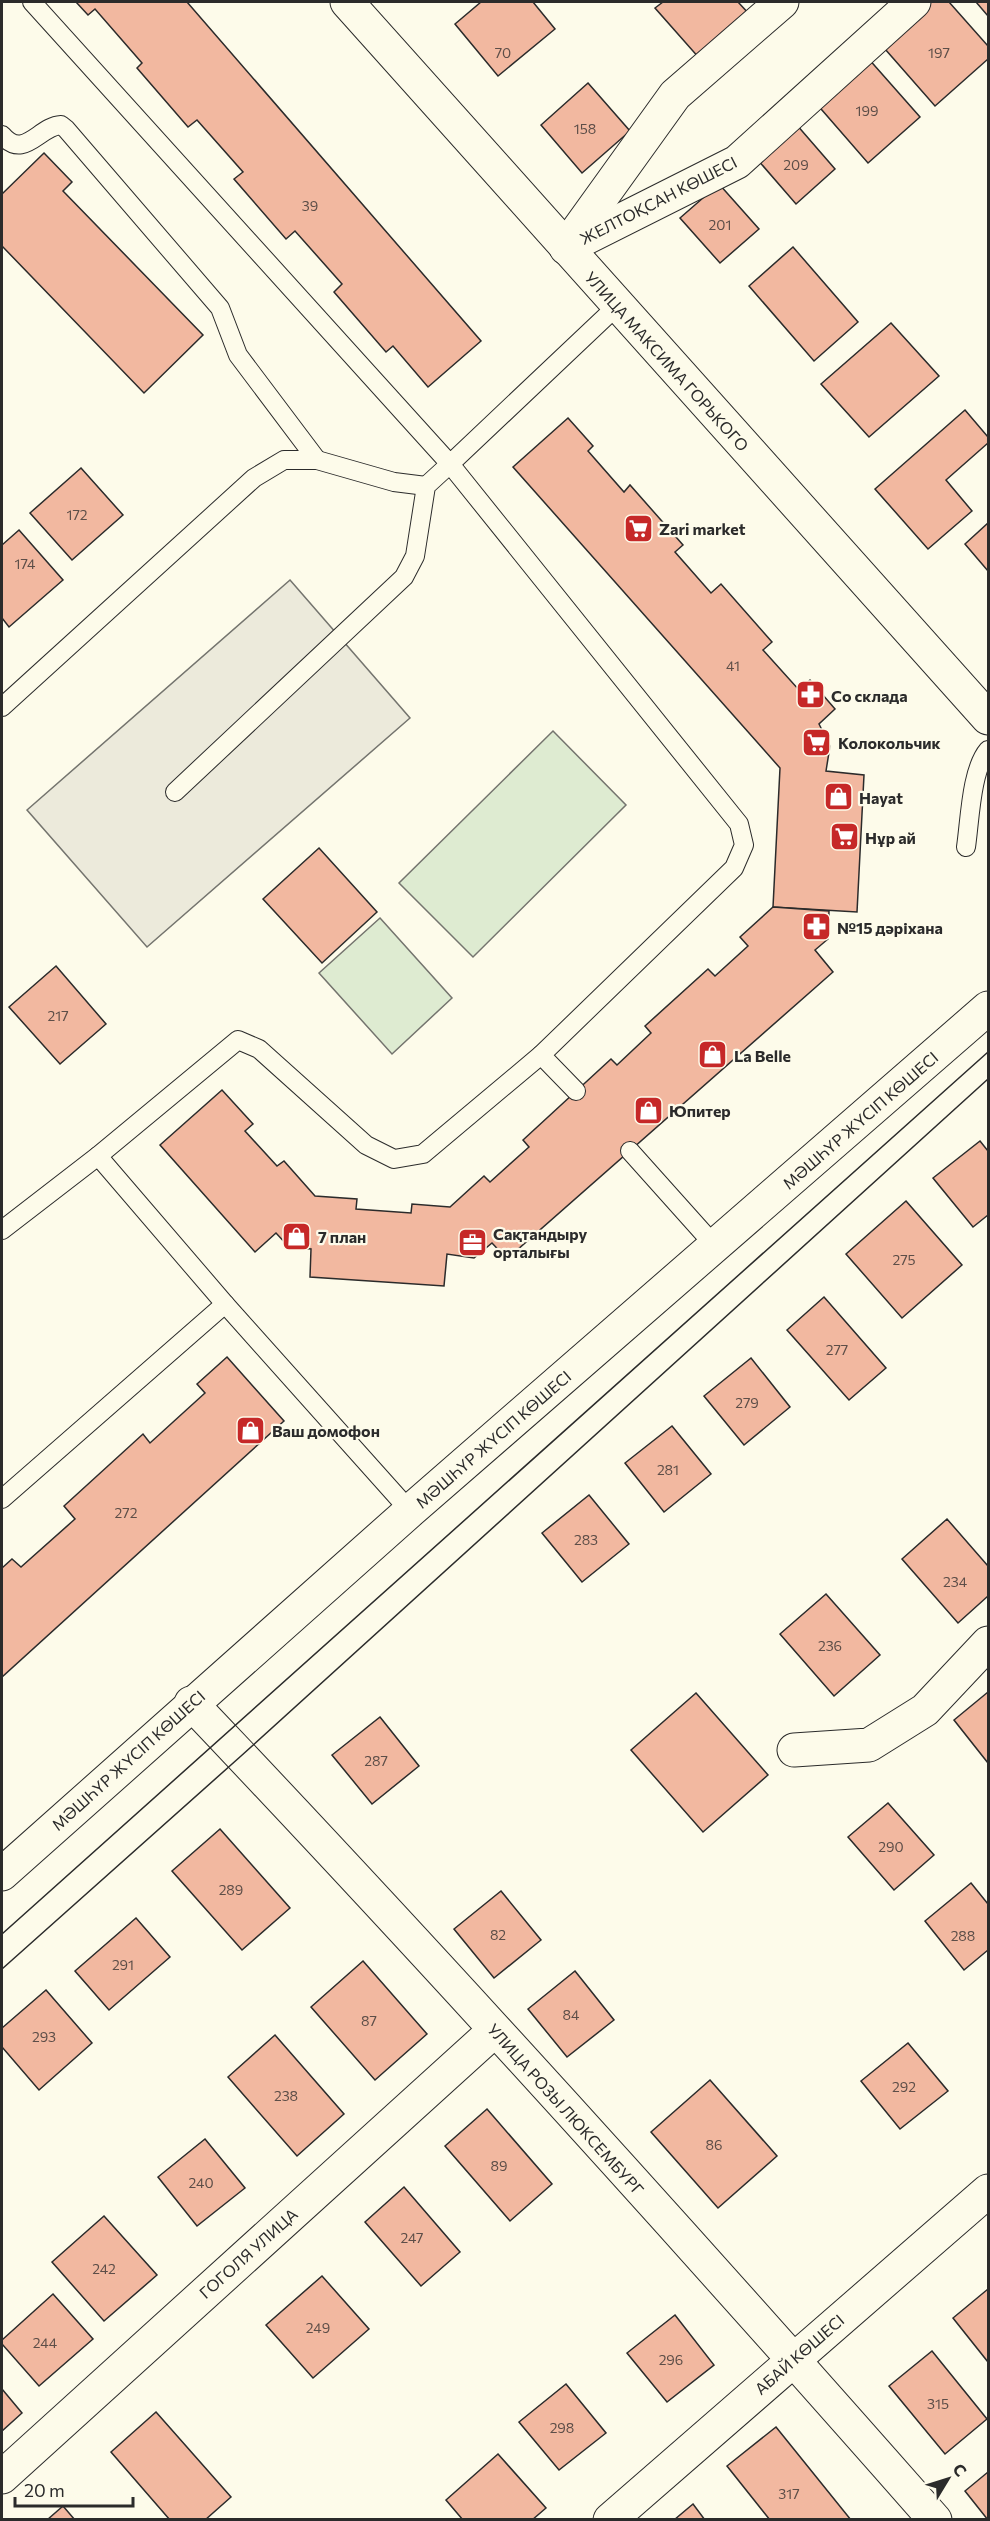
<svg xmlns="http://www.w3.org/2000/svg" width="990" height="2521" font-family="Commissioner,sans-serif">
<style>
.green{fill:#deebd1;stroke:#74746e;stroke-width:1.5}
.parking{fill:#eceadb;stroke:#74746e;stroke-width:1.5}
.building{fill:#f2b8a0;stroke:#2b2b2b;stroke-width:1.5}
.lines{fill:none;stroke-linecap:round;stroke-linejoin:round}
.service-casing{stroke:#2b2b2b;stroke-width:20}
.minor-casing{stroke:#2b2b2b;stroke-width:35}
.tertiary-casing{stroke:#2b2b2b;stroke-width:35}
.service{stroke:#fdfbea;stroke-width:18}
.minor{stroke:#fdfbea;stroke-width:33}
.tertiary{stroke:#fdfbea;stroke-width:33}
.tram{stroke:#2b2b2b;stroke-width:1.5}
.labels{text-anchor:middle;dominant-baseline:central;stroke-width:4.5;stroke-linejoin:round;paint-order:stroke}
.number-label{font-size:14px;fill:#5d4e48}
.street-label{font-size:16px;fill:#2b2b2b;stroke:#fdfbea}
.poi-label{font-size:16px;font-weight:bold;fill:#2b2b2b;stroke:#fdfbea;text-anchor:start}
</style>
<rect width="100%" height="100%" fill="#fdfbea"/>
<g class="green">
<path d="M553,731L626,805L473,957L399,883Z"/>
<path d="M380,918L452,998L392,1054L319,973Z"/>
</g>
<path class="parking" d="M290,580L410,718L147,947L27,810Z"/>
<g class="building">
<path d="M76,2H187L481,341L428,387L393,346L386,352L334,292L342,284L295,231L286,239L234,179L243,172L197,120L188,127L137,68L142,63L95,9L88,15Z"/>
<path d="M481,2H533L555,29L498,76L455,24Z"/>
<path d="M663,2H738L750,15L700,59L655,8Z"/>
<path d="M923,2H949L988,46V59L935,106L878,41Z"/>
<path d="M976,2H988V16Z"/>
<path d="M867,57L920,117L868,163L815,102Z"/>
<path d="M588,83L630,131L582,173L541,125Z"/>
<path d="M796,124L835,169L796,204L757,159Z"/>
<path d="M44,153L72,182L63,191L203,335L144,393L2,246V194Z"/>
<path d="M719,184L759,229L720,263L680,218Z"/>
<path d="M793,247L858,322L814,361L749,286Z"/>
<path d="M891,323L939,376L869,437L821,384Z"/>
<path d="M965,410L988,437V443L946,480L972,511L928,549L875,489Z"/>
<path d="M568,418L593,446L588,451L624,492L630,485L683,545L675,552L711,593L721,584L772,642L763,650L799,690L810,680L835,709L819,724L830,746L826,771L864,775L857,912L773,907L780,768L513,467Z"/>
<path d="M81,468L123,515L72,560L30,513Z"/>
<path d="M988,523V571L965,544Z"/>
<path d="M19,530L63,580L9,627L2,618V545Z"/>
<path d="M319,848L377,912L322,963L263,899Z"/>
<path d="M773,907L829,911L828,939L815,950L833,972L507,1259L492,1243L474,1258L447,1254L444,1286L310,1277L311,1249L289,1247L276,1233L255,1252L160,1145L222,1090L253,1124L245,1131L277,1166L284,1161L315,1196L357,1199L356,1209L411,1213L412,1204L450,1207L484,1176L490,1182L529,1147L523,1140L611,1059L617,1065L651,1033L645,1026L708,969L715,976L748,946L740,937Z"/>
<path d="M56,966L106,1024L60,1064L9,1007Z"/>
<path d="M980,1141L988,1151V1215L973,1227L933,1178Z"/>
<path d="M906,1201L962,1265L902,1318L846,1254Z"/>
<path d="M824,1297L886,1368L849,1400L787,1330Z"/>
<path d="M227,1357L284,1421L2,1677V1568L12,1559L21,1567L75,1519L64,1506L143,1434L150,1443L205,1393L197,1384Z"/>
<path d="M751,1358L790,1407L744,1445L704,1396Z"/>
<path d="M672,1426L711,1474L664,1512L625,1463Z"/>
<path d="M589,1495L629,1544L582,1582L542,1533Z"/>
<path d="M947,1519L988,1566V1596L958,1623L902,1559Z"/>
<path d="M826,1594L880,1655L834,1696L780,1634Z"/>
<path d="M988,1692V1763L954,1720Z"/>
<path d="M696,1693L768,1775L703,1832L631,1750Z"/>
<path d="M380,1717L419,1766L372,1804L332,1755Z"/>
<path d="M888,1803L934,1855L894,1890L848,1837Z"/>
<path d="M220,1829L290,1908L242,1950L172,1871Z"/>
<path d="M971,1883L988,1904V1950L964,1970L925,1921Z"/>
<path d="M501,1891L541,1940L494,1978L454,1929Z"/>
<path d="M136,1918L170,1957L109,2010L75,1971Z"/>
<path d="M363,1961L427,2034L375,2080L311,2007Z"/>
<path d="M575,1971L614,2020L567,2057L528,2009Z"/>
<path d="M46,1990L92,2043L39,2090L2,2047V2028Z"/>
<path d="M275,2035L344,2114L297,2156L228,2077Z"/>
<path d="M908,2043L948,2091L900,2129L861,2081Z"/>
<path d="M710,2080L777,2156L718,2208L651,2132Z"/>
<path d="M487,2109L552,2184L510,2221L445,2146Z"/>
<path d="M205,2139L245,2188L197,2226L158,2177Z"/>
<path d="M404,2187L460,2252L421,2286L365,2222Z"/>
<path d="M104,2216L157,2275L104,2321L52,2262Z"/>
<path d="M322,2276L369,2329L313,2378L266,2325Z"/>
<path d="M988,2289V2362L953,2318Z"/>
<path d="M53,2294L93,2339L39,2386L2,2344V2340Z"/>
<path d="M675,2315L714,2365L667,2402L627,2353Z"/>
<path d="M932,2351L987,2419L945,2454L889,2386Z"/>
<path d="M566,2384L606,2433L559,2470L519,2422Z"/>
<path d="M2,2389L22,2413L2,2431Z"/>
<path d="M156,2412L231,2497L205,2520H170L111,2452Z"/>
<path d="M776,2427L851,2520H770L727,2466Z"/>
<path d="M498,2454L546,2508L532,2520H463L446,2500Z"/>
<path d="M988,2472V2520L965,2491Z"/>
<path d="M693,2504L705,2520H674Z"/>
<path d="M63,2506L75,2520H47Z"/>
</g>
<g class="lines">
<defs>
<g id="service">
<path d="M32,2L450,464L617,306"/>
<path d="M2,135C24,161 39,126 61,125L66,129L220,308L238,355L317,460"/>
<path d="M2,707L254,478L284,460H317L394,482L426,486"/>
<path d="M175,792L404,577L415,556L426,486L450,464L739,824L744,845L734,868L541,1055L576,1091"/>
<path d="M966,847C970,820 971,770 988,750"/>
<path d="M630,1151L715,1246"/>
<path d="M98,1156L238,1040L259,1049L366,1145L394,1159L423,1154L541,1055"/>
<path d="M2,1230L98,1156L225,1304L410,1511"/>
<path d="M2,1499L225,1304"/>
</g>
<g id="minor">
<path d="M347,2L988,718"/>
<path d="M570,241L675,95L782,2"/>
<path d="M566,248L737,162L914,2"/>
<path d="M191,1703C445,1970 692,2244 935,2520"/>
<path d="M794,1750L869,1745L925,1710L988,1643"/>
<path d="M2,2477L495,2030"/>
</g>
<g id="tertiary">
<path d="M2,1874L410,1511L988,1008"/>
<path d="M610,2520L988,2191"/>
</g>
</defs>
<use href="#service" class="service-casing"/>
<use href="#minor" class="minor-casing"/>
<use href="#tertiary" class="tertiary-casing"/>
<use href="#service" class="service"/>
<use href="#minor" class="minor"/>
<use href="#tertiary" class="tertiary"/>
<g class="tram">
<path d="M2,1934L988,1052"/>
<path d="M2,1969L241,1756L988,1079"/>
</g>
</g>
<defs>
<symbol id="supermarket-square" viewBox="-11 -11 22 22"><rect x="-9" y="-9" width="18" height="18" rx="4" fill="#c62828" stroke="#fdfbea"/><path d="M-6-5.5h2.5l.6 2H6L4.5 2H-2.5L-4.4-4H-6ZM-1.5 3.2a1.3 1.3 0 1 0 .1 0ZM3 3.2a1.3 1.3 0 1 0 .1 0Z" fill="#fff"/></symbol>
<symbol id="pharmacy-square" viewBox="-11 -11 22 22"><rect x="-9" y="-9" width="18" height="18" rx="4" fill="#c62828" stroke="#fdfbea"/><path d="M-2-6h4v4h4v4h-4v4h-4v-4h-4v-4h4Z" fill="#fff"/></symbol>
<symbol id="shop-square" viewBox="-11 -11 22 22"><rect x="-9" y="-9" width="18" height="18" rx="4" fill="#c62828" stroke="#fdfbea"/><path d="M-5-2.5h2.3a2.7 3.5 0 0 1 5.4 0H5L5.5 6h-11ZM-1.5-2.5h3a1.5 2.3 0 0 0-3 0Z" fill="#fff"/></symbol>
<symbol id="office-square" viewBox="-11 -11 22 22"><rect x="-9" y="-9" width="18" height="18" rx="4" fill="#c62828" stroke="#fdfbea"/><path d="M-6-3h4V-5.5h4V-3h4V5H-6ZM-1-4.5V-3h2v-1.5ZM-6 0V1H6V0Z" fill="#fff"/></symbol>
</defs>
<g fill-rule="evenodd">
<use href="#supermarket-square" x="622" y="512" width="33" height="33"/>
<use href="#pharmacy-square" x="794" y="678" width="33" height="33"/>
<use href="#supermarket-square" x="800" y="726" width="33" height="33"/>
<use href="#shop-square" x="822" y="780" width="33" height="33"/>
<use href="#supermarket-square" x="828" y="820" width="33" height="33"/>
<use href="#pharmacy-square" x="800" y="910" width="33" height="33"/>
<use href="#shop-square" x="696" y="1038" width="33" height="33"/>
<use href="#shop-square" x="632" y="1094" width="33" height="33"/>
<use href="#shop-square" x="280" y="1220" width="33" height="33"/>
<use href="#office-square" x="456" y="1226" width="33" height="33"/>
<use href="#shop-square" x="234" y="1414" width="33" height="33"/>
</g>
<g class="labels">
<g class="number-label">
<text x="503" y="52">70</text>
<text x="939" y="52">197</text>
<text x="867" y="110">199</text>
<text x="585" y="128">158</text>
<text x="796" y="164">209</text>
<text x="310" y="205">39</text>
<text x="720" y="224">201</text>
<text x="77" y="514">172</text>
<text x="25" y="563">174</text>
<text x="733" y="665">41</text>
<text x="58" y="1015">217</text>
<text x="904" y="1259">275</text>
<text x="837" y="1349">277</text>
<text x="747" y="1402">279</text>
<text x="668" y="1469">281</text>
<text x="126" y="1512">272</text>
<text x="586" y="1539">283</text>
<text x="955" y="1581">234</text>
<text x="830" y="1645">236</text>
<text x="376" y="1760">287</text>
<text x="891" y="1846">290</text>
<text x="231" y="1889">289</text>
<text x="498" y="1934">82</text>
<text x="963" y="1935">288</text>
<text x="123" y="1964">291</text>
<text x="571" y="2014">84</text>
<text x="369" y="2020">87</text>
<text x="44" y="2036">293</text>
<text x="904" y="2086">292</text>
<text x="286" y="2095">238</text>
<text x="714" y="2144">86</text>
<text x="499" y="2165">89</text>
<text x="201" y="2182">240</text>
<text x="412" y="2237">247</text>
<text x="104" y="2268">242</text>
<text x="318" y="2327">249</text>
<text x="45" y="2342">244</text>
<text x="671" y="2359">296</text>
<text x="938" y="2403">315</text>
<text x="562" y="2427">298</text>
<text x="789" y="2493">317</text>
</g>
<g class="street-label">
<text transform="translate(658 200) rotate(-27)">ЖЕЛТОҚСАН КӨШЕСІ</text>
<text transform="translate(667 361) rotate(48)">УЛИЦА МАКСИМА ГОРЬКОГО</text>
<text transform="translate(860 1120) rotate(-41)">МӘШҺҮР ЖҮСІП КӨШЕСІ</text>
<text transform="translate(493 1439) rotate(-41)">МӘШҺҮР ЖҮСІП КӨШЕСІ</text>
<text transform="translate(128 1760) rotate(-42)">МӘШҺҮР ЖҮСІП КӨШЕСІ</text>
<text transform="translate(566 2109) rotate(48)">УЛИЦА РОЗЫ ЛЮКСЕМБУРГ</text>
<text transform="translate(248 2253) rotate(-42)">ГОГОЛЯ УЛИЦА</text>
<text transform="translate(799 2354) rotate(-41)">АБАЙ КӨШЕСІ</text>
</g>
<g class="poi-label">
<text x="659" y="528">Zari market</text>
<text x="831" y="695">Со склада</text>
<text x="838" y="742">Колокольчик</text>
<text x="859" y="797">Hayat</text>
<text x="865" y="837">Нұр ай</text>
<text x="837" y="927">№15 дәріхана</text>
<text x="734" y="1055">La Belle</text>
<text x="669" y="1110">Юпитер</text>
<text x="493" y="1233">Сақтандыру<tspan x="493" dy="18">орталығы</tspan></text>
<text x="318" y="1236">7 план</text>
<text x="272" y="1430">Ваш домофон</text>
</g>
</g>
<rect width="990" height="2521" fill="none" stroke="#2b2b2b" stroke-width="6"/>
<g transform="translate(948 2479) rotate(52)" stroke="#fdfbea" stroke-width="4.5" paint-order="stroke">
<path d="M0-4.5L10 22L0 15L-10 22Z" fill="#2b2b2b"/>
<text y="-9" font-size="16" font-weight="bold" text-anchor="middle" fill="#2b2b2b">С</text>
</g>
<path d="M15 2497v9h118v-9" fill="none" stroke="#2b2b2b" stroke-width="3"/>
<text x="24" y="2497" font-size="18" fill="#2b2b2b" stroke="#fdfbea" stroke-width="4.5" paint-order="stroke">20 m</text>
</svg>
